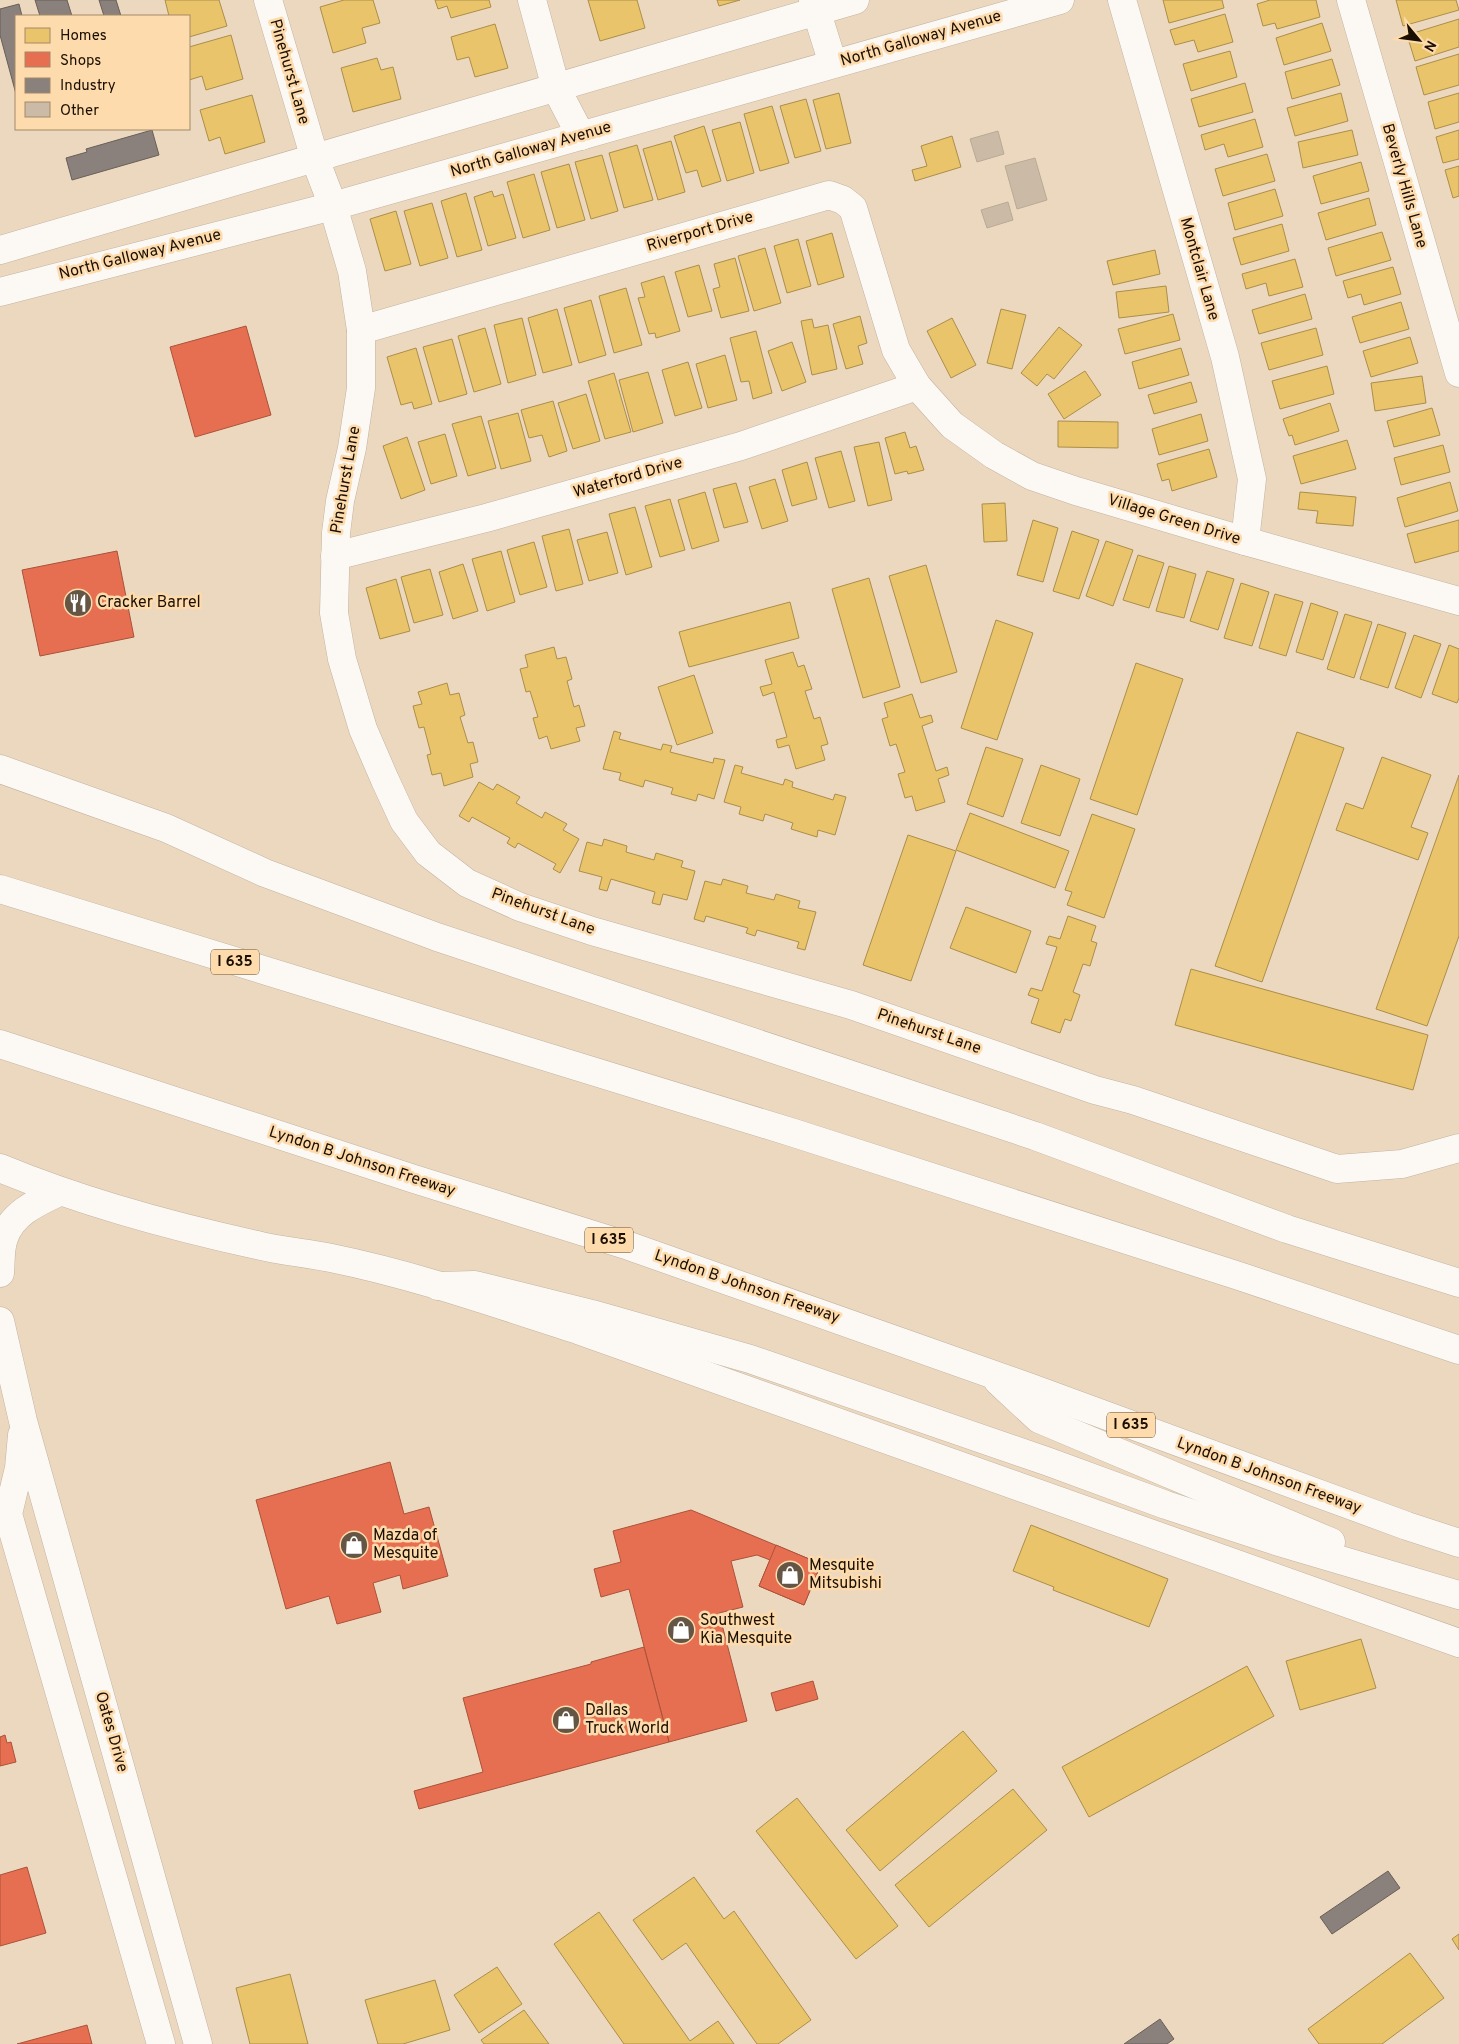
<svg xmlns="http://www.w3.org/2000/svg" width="1459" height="2044" font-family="Overpass,sans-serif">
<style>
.homes{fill:#e9c46a;stroke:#ab8e4a}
.shops{fill:#e76f51;stroke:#aa5239}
.industry{fill:#8a817c;stroke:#695f57}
.building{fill:#cabaa6;stroke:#b9aa96}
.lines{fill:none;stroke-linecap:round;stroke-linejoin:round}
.minor-casing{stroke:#c2b39f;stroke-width:29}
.major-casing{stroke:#c2b39f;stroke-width:29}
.highway-casing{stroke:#c2b39f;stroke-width:29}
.minor{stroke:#fcf9f5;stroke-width:28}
.major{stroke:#fcf9f5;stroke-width:28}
.highway{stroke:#fcf9f5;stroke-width:28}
.labels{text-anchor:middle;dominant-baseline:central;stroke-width:5;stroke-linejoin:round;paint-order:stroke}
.shield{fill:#fedbad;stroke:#5f4c35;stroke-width:1}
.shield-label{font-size:15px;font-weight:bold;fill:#1b0f01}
.street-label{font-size:16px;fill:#1b0f01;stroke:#fedbad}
.poi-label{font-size:16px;fill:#1b0f01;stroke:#fedbad;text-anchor:start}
</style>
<rect width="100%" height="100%" fill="#ecd8bf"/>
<g class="homes">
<path d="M165,0H219L227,26L189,37V16H169Z"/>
<path d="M344,0H373L380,23L362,28L366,43L333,53L320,7Z"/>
<path d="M435,0H489L491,7L451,18L447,6L438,9Z"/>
<path d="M588,0H637L645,28L600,41Z"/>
<path d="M717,0H740L719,6Z"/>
<path d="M1163,0H1222L1224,8L1169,23Z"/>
<path d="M1270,0H1316L1320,17L1277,29L1275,23L1263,26L1257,4Z"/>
<path d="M1396,0H1456L1459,10L1403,26Z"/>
<path d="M1225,14L1233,42L1198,52L1194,40L1175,45L1170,30Z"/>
<path d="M1459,19V47L1415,61L1407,35Z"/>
<path d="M1322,23L1331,51L1284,65L1276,38Z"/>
<path d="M495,24L508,68L475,77L469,57L457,60L451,37Z"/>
<path d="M231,35L243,79L206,90L202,76L189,80V47Z"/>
<path d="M1230,51L1237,77L1191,91L1183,64Z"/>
<path d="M1459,54V85L1424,95L1416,67Z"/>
<path d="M377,58L381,70L393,67L401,99L353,112L341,68Z"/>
<path d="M1332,59L1340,85L1292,99L1285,72Z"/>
<path d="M1245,83L1253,112L1199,127L1191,99Z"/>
<path d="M839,93L851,143L826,149L813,100Z"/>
<path d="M1341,93L1348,121L1295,136L1287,108Z"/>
<path d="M1459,93V122L1435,129L1428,102Z"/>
<path d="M252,95L265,142L225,154L220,137L209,141L200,110Z"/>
<path d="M806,99L821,151L795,158L780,106Z"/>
<path d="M772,106L789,163L760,171L744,114Z"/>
<path d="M1255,119L1263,147L1228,157L1224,144L1205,150L1201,135Z"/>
<path d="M740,122L754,173L727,181L712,130Z"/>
<path d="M704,126L721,181L702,187L697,170L686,173L674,136Z"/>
<path d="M1352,130L1358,155L1303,168L1298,142Z"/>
<path d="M1459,130V159L1443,163L1436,137Z"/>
<path d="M952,136L961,167L915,181L912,170L927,166L921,146Z"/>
<path d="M671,141L685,192L658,200L643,149Z"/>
<path d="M637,145L653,200L624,208L609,153Z"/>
<path d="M1267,154L1275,181L1223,196L1215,169Z"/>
<path d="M602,155L618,211L591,219L575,162Z"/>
<path d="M1361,162L1369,191L1321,204L1313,176Z"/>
<path d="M569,164L585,220L557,228L541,172Z"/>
<path d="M1459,166V196L1453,198L1445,170Z"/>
<path d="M534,174L550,230L523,238L507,182Z"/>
<path d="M1275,189L1283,216L1235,230L1228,203Z"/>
<path d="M492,191L494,197L503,194L516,238L488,246L474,197Z"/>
<path d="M466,193L482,250L457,257L441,201Z"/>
<path d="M1369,198L1376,225L1326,240L1318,213Z"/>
<path d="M432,203L448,258L420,266L404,211Z"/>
<path d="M396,211L411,264L385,271L370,219Z"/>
<path d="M1282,224L1289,251L1241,265L1233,238Z"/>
<path d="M1382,232L1391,260L1336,276L1328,248Z"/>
<path d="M832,233L844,277L818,285L806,241Z"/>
<path d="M798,239L811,286L787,293L774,246Z"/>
<path d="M765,248L781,303L754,311L738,256Z"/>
<path d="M1155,250L1160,274L1113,285L1107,261Z"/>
<path d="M735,258L749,311L721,318L713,289L720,287L714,264Z"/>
<path d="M1295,259L1303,287L1269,296L1266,283L1246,289L1242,274Z"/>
<path d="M699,265L712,311L688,317L675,272Z"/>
<path d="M1393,267L1401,294L1364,305L1361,294L1348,298L1343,281Z"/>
<path d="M664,276L680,331L656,338L655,333L649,334L638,298L645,297L641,283Z"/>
<path d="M1166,286L1169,312L1119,318L1116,292Z"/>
<path d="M626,288L642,345L614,353L599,296Z"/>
<path d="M1305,294L1312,319L1259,334L1252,310Z"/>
<path d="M591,300L606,355L579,363L564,308Z"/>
<path d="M1401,302L1409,329L1360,343L1352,317Z"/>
<path d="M557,309L572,365L543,373L528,318Z"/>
<path d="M1001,309L1026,315L1012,369L987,363Z"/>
<path d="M1173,314L1180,340L1125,354L1118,329Z"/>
<path d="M860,316L867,343L858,346L863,364L846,369L833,324Z"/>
<path d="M522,318L536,375L508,383L494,325Z"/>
<path d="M952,318L976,365L951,378L927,331Z"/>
<path d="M812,319L814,328L828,325L837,369L812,375L801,321Z"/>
<path d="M1059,327L1082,345L1054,379L1047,374L1037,386L1021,373Z"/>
<path d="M485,328L501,384L474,392L458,336Z"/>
<path d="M1316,328L1323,355L1269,370L1261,343Z"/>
<path d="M756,331L772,393L753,399L749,381L741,382L730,338Z"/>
<path d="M1410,337L1418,363L1371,377L1363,351Z"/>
<path d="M452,339L467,394L439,402L423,347Z"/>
<path d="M792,342L806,382L782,391L768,351Z"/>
<path d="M416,348L432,404L414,409L412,402L401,405L387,357Z"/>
<path d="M1181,348L1189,375L1139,389L1132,362Z"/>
<path d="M725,355L737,400L708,408L696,364Z"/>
<path d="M688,362L702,408L675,416L662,370Z"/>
<path d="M1327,366L1334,394L1280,409L1272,381Z"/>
<path d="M1085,371L1101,395L1064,419L1048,394Z"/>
<path d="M648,372L663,423L633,432L619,380Z"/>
<path d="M614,373L631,432L605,439L588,381Z"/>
<path d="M1422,376L1426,403L1375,411L1371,383Z"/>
<path d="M1191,382L1197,402L1154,414L1148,395Z"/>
<path d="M586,394L600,441L573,449L558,403Z"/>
<path d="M553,401L567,451L549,457L542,435L529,438L521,410Z"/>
<path d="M1330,403L1339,431L1295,445L1292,435L1289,436L1283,419Z"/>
<path d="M1432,408L1440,435L1394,447L1387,421Z"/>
<path d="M518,413L531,461L501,469L488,421Z"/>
<path d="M1201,414L1208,441L1159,455L1152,429Z"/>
<path d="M481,416L496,468L468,476L452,424Z"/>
<path d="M1058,421L1118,422V448L1058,447Z"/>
<path d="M905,432L910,448L916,446L924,470L908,474L907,471L895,474L885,438Z"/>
<path d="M445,434L457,476L431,484L418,442Z"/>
<path d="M407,437L425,490L401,499L383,446Z"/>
<path d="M1347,440L1356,469L1301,484L1293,456Z"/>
<path d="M879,442L892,500L868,506L854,447Z"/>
<path d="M1443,445L1450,472L1401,485L1394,458Z"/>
<path d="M1209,449L1217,477L1172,491L1169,479L1162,481L1157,464Z"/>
<path d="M841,451L855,501L829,508L815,458Z"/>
<path d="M807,462L817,499L792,506L782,470Z"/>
<path d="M775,479L788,521L762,529L749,487Z"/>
<path d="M1450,482L1458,511L1405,527L1397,498Z"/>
<path d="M736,483L748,522L724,528L713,489Z"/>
<path d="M705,492L719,541L692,549L678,500Z"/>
<path d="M1300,492L1356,497L1353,526L1316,523L1318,511L1298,509Z"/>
<path d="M670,499L685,550L660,557L645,506Z"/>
<path d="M1005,503L1007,541L984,542L982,504Z"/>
<path d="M635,507L652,567L626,575L609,514Z"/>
<path d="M1033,520L1058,528L1043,582L1017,575Z"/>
<path d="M1459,520V551L1415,563L1407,534Z"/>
<path d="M569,529L583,584L556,591L542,536Z"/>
<path d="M1072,531L1099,540L1079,599L1053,591Z"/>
<path d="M607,532L618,573L589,581L577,540Z"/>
<path d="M1106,541L1133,550L1113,606L1086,596Z"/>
<path d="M534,542L547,587L520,595L507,550Z"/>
<path d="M501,551L515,602L487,611L472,559Z"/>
<path d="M1138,555L1164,563L1149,608L1123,600Z"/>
<path d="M463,564L478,611L453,619L439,572Z"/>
<path d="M926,565L957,672L921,683L889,576Z"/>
<path d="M1169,566L1196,574L1184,618L1156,611Z"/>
<path d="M430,569L443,615L414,623L401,577Z"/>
<path d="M1207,571L1234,579L1218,630L1190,621Z"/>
<path d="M869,578L900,687L863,698L832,589Z"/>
<path d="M396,579L410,631L380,639L366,588Z"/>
<path d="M1241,583L1269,592L1252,646L1224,638Z"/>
<path d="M1275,594L1303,602L1286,656L1259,648Z"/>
<path d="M790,602L799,638L689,667L679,632Z"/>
<path d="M1311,603L1338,612L1323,660L1296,652Z"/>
<path d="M1345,614L1372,622L1354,678L1327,669Z"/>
<path d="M996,620L1033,633L997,740L961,728Z"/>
<path d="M1378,624L1406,633L1388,688L1360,679Z"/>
<path d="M1414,635L1441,644L1421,698L1395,688Z"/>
<path d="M1449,645L1459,649V698L1457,703L1432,694Z"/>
<path d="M554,647L557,659L566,657L572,679L567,681L574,707L579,705L585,726L576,728L580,741L551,749L547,736L539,739L533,718L538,717L530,691L526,692L520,669L528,667L525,655Z"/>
<path d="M793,652L798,667L804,665L812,689L805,691L814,719L820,717L828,744L821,746L825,760L796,769L789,745L778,748L776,740L787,737L774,692L763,696L760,687L772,684L765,660Z"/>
<path d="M1136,663L1183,679L1137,815L1090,799Z"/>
<path d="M694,675L713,733L677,745L658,687Z"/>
<path d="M447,683L450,695L459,693L465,715L460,717L468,743L473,742L478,762L470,764L473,777L444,786L441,773L432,775L427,755L431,754L424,727L419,728L413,706L422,704L418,692Z"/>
<path d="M912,694L920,718L931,715L933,722L922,726L936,771L947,767L949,775L938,779L945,802L916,811L912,796L905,798L898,774L905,772L896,744L890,746L882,719L888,717L884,703Z"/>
<path d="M614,731L621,733L619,739L661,750L663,744L672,746L670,752L713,763L714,758L725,760L714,799L698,794L696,801L671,794L673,788L645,780L643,787L619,780L621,773L603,769Z"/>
<path d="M1297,732L1344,748L1262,982L1215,966Z"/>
<path d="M986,747L1023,759L1003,817L967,804Z"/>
<path d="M1382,757L1431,775L1411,827L1428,833L1418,860L1336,830L1346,803L1363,809Z"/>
<path d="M735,765L743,767L741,773L783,785L785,779L793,782L792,787L833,800L835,794L846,797L835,835L818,830L817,837L791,829L793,823L765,814L763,821L739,814L741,807L724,802Z"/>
<path d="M1041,765L1080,779L1060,836L1021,823Z"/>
<path d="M1459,775V936L1427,1026L1376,1009Z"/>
<path d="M479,782L493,790L497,784L520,797L516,803L542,818L545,812L567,824L563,830L579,839L560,873L553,869L556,864L518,843L515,848L507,843L510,838L472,817L469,822L459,816Z"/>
<path d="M970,813L1069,851L1055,888L956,850Z"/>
<path d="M1092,814L1135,829L1104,918L1067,905L1072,892L1065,890Z"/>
<path d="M908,835L956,851L911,981L863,965Z"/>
<path d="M604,839L627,846L626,852L654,860L656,853L683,861L681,867L695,871L687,900L663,894L660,905L652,903L655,892L611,879L607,891L599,889L602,877L579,871L587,842L602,846Z"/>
<path d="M723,879L748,886L746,893L774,900L776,894L800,901L798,908L816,912L805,950L797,948L799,942L757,930L755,936L746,933L748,928L706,916L704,922L694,919L705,881L721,885Z"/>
<path d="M966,907L1031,931L1016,973L950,948Z"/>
<path d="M1068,916L1096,926L1091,941L1097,943L1090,966L1083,964L1073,992L1080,995L1071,1021L1065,1019L1060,1033L1031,1023L1039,999L1028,995L1031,988L1042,991L1057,947L1046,944L1049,936L1060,939Z"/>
<path d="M1191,969L1428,1035L1413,1090L1175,1025Z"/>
<path d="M1031,1525L1168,1579L1149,1627L1053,1590L1054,1587L1013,1571Z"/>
<path d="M1361,1639L1376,1688L1300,1710L1286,1661Z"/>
<path d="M1247,1666L1274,1716L1089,1817L1062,1767Z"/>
<path d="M963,1731L997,1771L880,1871L846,1830Z"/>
<path d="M1013,1789L1047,1830L929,1927L895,1885Z"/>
<path d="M797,1798L898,1926L856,1959L756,1831Z"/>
<path d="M694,1877L724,1919L734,1911L811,2020L778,2044H757L686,1943L662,1960L633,1920Z"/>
<path d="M599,1912L690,2041L718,2021L734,2044H624L554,1944Z"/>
<path d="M1459,1934V1950L1452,1939Z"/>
<path d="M1410,1953L1444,1998L1382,2044H1319L1308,2029Z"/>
<path d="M497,1967L522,2004L479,2033L454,1995Z"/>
<path d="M290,1974L308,2044H250L236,1988Z"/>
<path d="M435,1980L450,2030L403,2044H378L365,2000Z"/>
<path d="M524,2010L549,2044H484L481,2040Z"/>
</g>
<g class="shops">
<path d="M246,326L271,415L195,437L170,347Z"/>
<path d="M117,551L134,637L40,656L22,570Z"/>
<path d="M390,1462L404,1514L429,1507L448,1576L403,1589L400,1575L373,1583L381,1612L337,1624L329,1596L286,1609L256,1500Z"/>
<path d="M691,1510L821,1564L804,1605L759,1586L770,1560L757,1555L731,1561L743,1607L719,1613L747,1721L669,1742L629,1589L601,1597L594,1569L621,1562L613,1531Z"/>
<path d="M776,1545L821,1564L804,1605L759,1586Z"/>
<path d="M644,1647L669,1742L419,1809L414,1791L483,1772L463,1698L591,1664V1662Z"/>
<path d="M813,1681L818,1699L776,1711L771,1693Z"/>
<path d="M5,1735L7,1743L11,1742L16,1762L0,1766V1737Z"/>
<path d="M27,1867L46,1933L0,1946V1875Z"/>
<path d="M87,2025L92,2044H17Z"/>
</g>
<g class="industry">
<path d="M35,0H67L72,16H40Z"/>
<path d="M99,0H116L121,16H104Z"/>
<path d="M19,4L22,16H16V94L0,35V9Z"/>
<path d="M152,130L159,155L72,180L66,158L87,152L86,149Z"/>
<path d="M1388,1871L1400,1888L1332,1934L1320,1917Z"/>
<path d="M1160,2019L1174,2039L1167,2044H1124Z"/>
</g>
<g class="building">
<path d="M998,131L1004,154L977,162L970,139Z"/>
<path d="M1035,158L1047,200L1017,209L1005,166Z"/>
<path d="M1008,202L1013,220L987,228L981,210Z"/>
</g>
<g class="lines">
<defs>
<g id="minor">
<path d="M268,0L315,159L333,206L352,271L361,330V388L352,448L340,501L336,533L334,613L342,659L363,729L385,780L404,821L428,853L467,883L520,907L592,931L851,1005L1095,1090L1133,1100L1337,1169L1402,1164L1459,1148"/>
<path d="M532,0L556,88L581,136"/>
<path d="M813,0L833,64"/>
<path d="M1122,0L1225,357L1252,479L1245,541"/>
<path d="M1351,0L1459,373"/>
<path d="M361,330L829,195L843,200L853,208L896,350L917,386L952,425L994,455L1032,476L1076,491L1245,541L1459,601"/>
<path d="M335,556L486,518L741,446L917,386"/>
</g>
<g id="major">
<path d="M0,250L855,0"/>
<path d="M0,292L333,206L1060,0"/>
<path d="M0,1168C82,1202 170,1226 257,1245C281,1251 307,1253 331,1258C415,1275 497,1304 578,1330L1459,1643"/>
<path d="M0,1273C1,1262 0,1248 4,1238C12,1213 38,1202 59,1192"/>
<path d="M0,1321L23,1421L198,2044"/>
<path d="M22,1435L19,1468L8,1514L161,2044"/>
</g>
<g id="highway">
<path d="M0,769L166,828L265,873L437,937L1035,1136L1287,1229L1459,1283"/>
<path d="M0,889L794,1133L1239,1276L1459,1350"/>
<path d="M0,1044L414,1179L629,1246L1031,1388L1407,1526L1459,1543"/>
<path d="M438,1286L475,1285L592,1314L750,1359L1049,1462L1166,1505L1276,1541L1459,1595"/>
<path d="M998,1381L1039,1419L1331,1542"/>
</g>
</defs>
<use href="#minor" class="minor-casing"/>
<use href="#major" class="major-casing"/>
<use href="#highway" class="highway-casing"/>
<use href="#minor" class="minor"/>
<use href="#major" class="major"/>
<use href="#highway" class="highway"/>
</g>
<defs>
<symbol id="restaurant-disc" viewBox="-11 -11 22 22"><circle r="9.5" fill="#645544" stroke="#fedbad"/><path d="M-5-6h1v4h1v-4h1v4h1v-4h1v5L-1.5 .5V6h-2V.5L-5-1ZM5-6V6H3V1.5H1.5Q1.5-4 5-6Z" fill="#fff"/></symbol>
<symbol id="shop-disc" viewBox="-11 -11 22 22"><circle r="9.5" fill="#645544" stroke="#fedbad"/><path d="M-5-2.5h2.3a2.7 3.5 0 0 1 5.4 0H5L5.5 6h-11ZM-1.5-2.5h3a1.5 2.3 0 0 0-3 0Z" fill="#fff"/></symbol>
</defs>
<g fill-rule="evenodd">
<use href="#restaurant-disc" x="62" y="587" width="32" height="32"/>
<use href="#shop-disc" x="338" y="1529" width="32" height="32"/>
<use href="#shop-disc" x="774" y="1559" width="32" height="32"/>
<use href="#shop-disc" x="665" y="1614" width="32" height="32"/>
<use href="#shop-disc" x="550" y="1704" width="32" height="32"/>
</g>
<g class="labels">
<g class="shield">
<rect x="211" y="949.5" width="48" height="25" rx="4"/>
<rect x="585" y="1227.5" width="48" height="25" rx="4"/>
<rect x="1107" y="1412.5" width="48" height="25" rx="4"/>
</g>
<g class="shield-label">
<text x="235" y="962">I 635</text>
<text x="609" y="1240">I 635</text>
<text x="1131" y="1425">I 635</text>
</g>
<g class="street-label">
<text transform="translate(921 39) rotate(-16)">North Galloway Avenue</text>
<text transform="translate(289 72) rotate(74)">Pinehurst Lane</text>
<text transform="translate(531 150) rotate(-16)">North Galloway Avenue</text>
<text transform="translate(1404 186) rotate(74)">Beverly Hills Lane</text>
<text transform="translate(700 232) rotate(-16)">Riverport Drive</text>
<text transform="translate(140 255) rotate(-14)">North Galloway Avenue</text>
<text transform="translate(1199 269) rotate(74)">Montclair Lane</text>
<text transform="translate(628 478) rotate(-16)">Waterford Drive</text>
<text transform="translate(346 480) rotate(-80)">Pinehurst Lane</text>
<text transform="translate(1174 520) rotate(17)">Village Green Drive</text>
<text transform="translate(543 912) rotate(20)">Pinehurst Lane</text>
<text transform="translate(929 1032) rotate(19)">Pinehurst Lane</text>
<text transform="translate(362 1162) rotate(18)">Lyndon B Johnson Freeway</text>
<text transform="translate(747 1287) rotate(19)">Lyndon B Johnson Freeway</text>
<text transform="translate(1269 1476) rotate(20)">Lyndon B Johnson Freeway</text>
<text transform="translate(111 1732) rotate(74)">Oates Drive</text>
</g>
<g class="poi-label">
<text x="97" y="603">Cracker Barrel</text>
<text x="373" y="1536">Mazda of<tspan x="373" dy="18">Mesquite</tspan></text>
<text x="809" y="1566">Mesquite<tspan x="809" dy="18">Mitsubishi</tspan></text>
<text x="700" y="1621">Southwest<tspan x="700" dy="18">Kia Mesquite</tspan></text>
<text x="585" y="1711">Dallas<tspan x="585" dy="18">Truck World</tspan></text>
</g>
</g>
<rect x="15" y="15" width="175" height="115" fill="#fedbad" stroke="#a38968"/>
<rect x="25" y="28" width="25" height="15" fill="#e9c46a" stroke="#a38968"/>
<text x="60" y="40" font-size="15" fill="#1b0f01">Homes</text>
<rect x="25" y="52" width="25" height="15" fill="#e76f51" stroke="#a38968"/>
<text x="60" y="65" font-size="15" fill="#1b0f01">Shops</text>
<rect x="25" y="78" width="25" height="15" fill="#8a817c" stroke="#a38968"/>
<text x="60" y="90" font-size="15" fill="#1b0f01">Industry</text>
<rect x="25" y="102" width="25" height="15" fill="#cabaa6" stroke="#a38968"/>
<text x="60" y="115" font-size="15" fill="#1b0f01">Other</text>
<g transform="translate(1419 40) rotate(119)" stroke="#fedbad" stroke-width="4" paint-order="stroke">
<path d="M0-4L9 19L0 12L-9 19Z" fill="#1b0f01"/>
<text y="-8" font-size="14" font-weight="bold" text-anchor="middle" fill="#1b0f01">N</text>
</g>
</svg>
